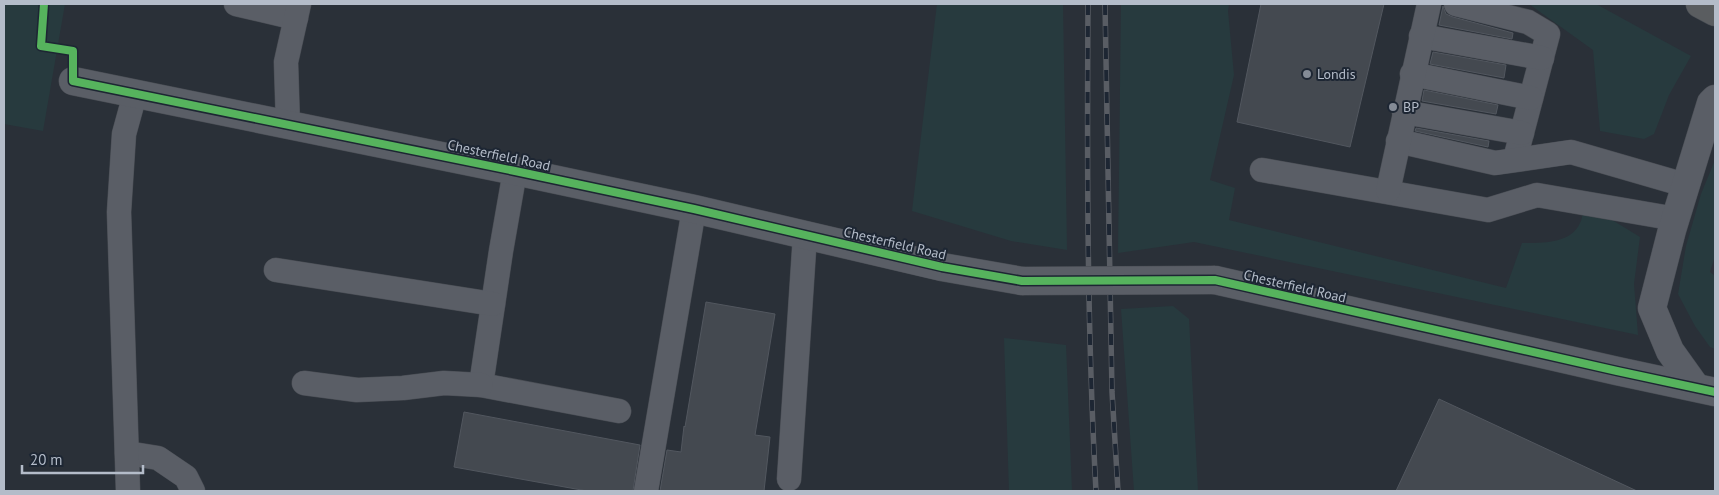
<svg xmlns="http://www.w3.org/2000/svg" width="1719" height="495" font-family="'PT Sans',sans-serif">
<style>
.green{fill:#273a3e}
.building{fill:#444950;stroke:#52575f}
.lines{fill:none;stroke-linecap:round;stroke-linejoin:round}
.lane-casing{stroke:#484c53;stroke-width:25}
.street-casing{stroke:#484c53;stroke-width:29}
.highway-casing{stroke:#474c53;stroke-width:29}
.lane{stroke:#5a5e66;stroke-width:24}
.street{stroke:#5a5e66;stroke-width:28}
.highway{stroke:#5a5d60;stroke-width:28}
.rail-casing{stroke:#595d64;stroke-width:5.5}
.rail{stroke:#1d2633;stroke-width:4;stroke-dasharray:11;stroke-linecap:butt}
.street-bridge-casing{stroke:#484c53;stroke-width:29;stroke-linecap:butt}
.street-bridge{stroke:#5a5e66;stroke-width:28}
.cycleway-casing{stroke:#1d2633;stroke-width:11}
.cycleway{stroke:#56b35d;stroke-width:8}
.poi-dot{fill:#848b96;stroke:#1d2633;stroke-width:2}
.labels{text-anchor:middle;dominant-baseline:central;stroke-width:4;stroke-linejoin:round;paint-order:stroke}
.poi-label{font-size:14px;fill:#b4bcc9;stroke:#1d2633;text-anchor:start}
.street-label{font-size:14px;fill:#b4bcc9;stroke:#1d2633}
</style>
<rect width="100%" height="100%" fill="#2a3038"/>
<g class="green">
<path d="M4,4H65L43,131L4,124Z"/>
<path d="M937,4H1063L1067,250L1011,241L912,211Z"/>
<path d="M1121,4H1229L1228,11L1234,75L1210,180L1235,188L1229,220L1506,288L1522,243C1541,243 1571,244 1580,223C1582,220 1582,215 1583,211L1604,215L1640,237L1634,284L1638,335L1194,242L1118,253Z"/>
<path d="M1529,4H1596L1691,56L1669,95L1654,134L1644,139L1600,131L1593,50Z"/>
<path d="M1715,160V256L1710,272L1715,276V349L1710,347L1695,326L1678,294L1686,246L1701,194Z"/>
<path d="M1173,306L1189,319L1198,491H1134L1121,309Z"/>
<path d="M1004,338L1066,345L1072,491H1009Z"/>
</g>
<g class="building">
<path d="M1261,4H1384L1350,147L1237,122Z"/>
<path d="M1443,6L1446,14L1453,17L1513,33L1512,39L1439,25Z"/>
<path d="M1433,52L1506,65L1504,78L1430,64Z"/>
<path d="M1424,90L1498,105L1496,114L1422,101Z"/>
<path d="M1416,128L1489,141L1488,147L1415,131Z"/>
<path d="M706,302L775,314L755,435L770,437L764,491H660L667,450L681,452L684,426L685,427Z"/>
<path d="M1439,399L1637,491H1396Z"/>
<path d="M464,412L640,445L633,491H587L454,467Z"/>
</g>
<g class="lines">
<defs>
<g id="lane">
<path d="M236,4L296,18"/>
<path d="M1456,4L1528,22L1548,34L1515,159"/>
<path d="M1421,36L1542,58"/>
<path d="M1412,74L1531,98"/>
<path d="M1404,112L1522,133"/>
<path d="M288,126L286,62L299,4"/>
<path d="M1398,141L1495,163L1571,152L1685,185"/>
<path d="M1262,170L1488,210L1537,195L1676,219"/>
<path d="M515,171L501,251L481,385L619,411"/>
<path d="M1388,191L1429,4"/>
<path d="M276,270L493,304"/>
<path d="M304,383L357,390L403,388L444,383L481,385"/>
<path d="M127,453L158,458L186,477L193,491"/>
<path d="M789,479L805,235"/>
<path d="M128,491L119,212L124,134L135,94"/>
<path d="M646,491L694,209"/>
</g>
<g id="street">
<path d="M73,81L515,171L694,209L942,267L1022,281"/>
<path d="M1215,280L1617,371L1715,392"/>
<path d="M1695,386L1670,351L1652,308L1672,230L1711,103L1715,99"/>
</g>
<path id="highway" d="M1700,4L1715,12"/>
</defs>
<use href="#lane" class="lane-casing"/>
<use href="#street" class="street-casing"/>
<use href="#highway" class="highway-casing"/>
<use href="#lane" class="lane"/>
<use href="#street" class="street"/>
<use href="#highway" class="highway"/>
<defs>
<g id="rail">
<path d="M1088,4C1087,166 1087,329 1096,491"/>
<path d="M1105,4L1112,392L1118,491"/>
</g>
</defs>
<use href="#rail" class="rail-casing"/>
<use href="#rail" class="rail"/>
<defs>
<path id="street-bridge" d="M1022,281L1215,280"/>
</defs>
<use href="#street-bridge" class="street-bridge-casing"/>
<use href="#street-bridge" class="street-bridge"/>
<defs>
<path id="cycleway" d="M44,4L41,46L73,51V81L515,171L694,209L942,267L1022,281L1215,280L1617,371L1715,392"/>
</defs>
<use href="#cycleway" class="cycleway-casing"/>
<use href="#cycleway" class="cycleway"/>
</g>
<g class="poi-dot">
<circle cx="1307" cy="74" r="5"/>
<circle cx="1393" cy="107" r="5"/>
</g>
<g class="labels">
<g class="poi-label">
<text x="1317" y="74">Londis</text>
<text x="1403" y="107">BP</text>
</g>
<g class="street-label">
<text transform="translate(499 155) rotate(12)">Chesterfield Road</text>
<text transform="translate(895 243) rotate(13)">Chesterfield Road</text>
<text transform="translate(1295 286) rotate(13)">Chesterfield Road</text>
</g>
</g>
<rect width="1719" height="495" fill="none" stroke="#b4bcc9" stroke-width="10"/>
<path d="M22 465v8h121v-8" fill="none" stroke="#b4bcc9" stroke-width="2.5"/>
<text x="30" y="465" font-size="15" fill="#b4bcc9" stroke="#1d2633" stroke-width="4" paint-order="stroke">20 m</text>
</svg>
